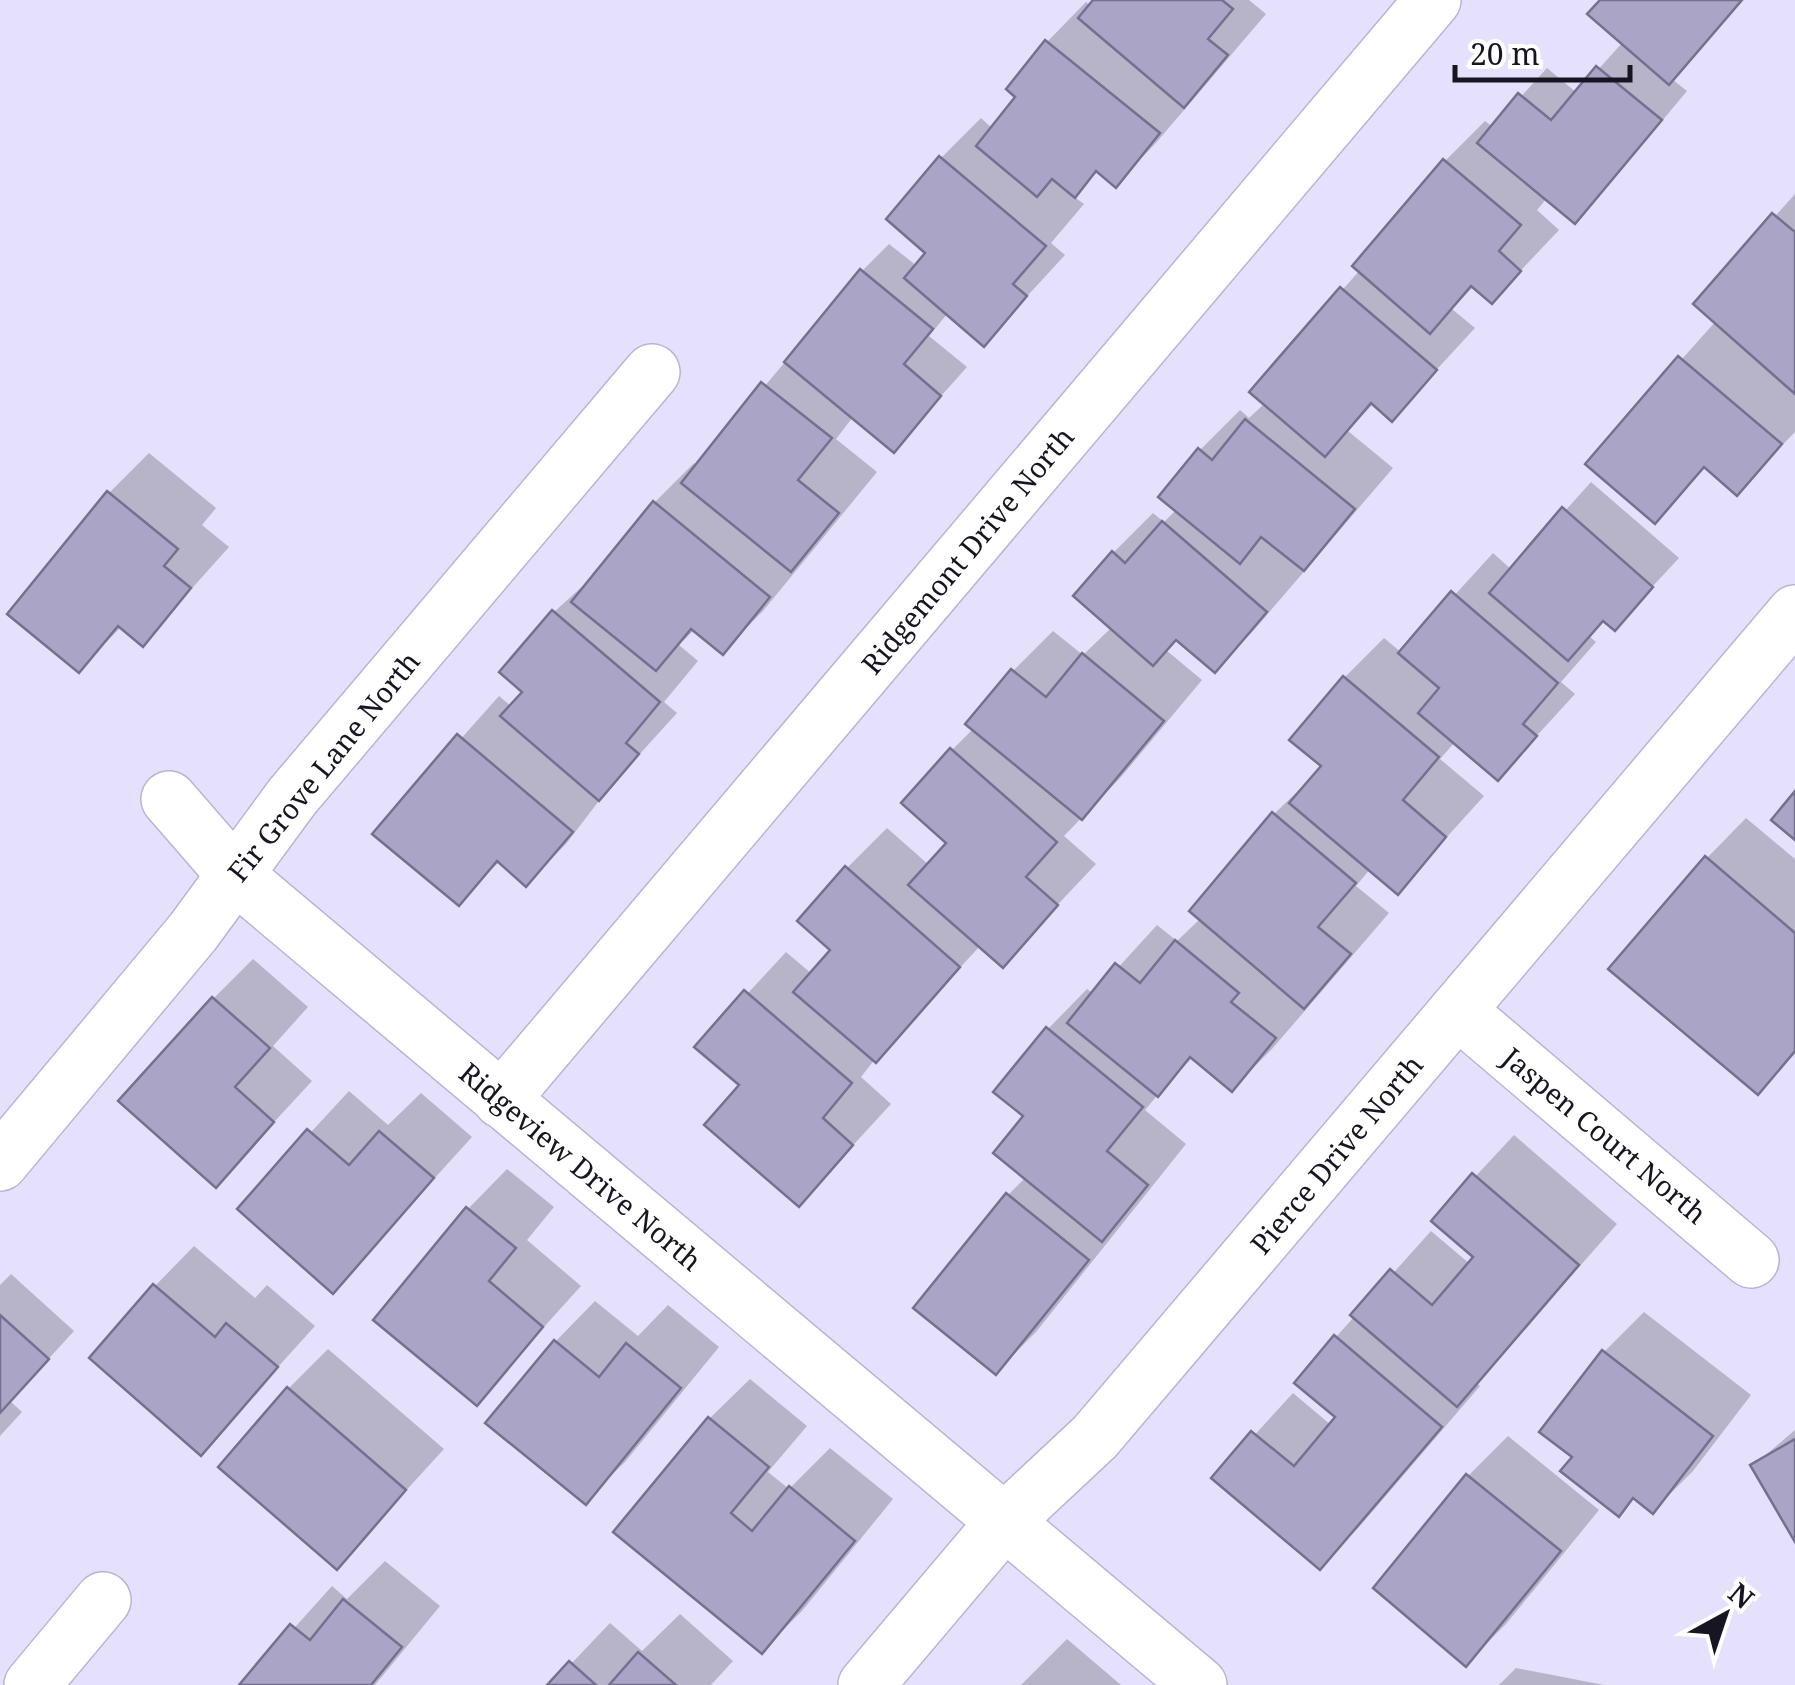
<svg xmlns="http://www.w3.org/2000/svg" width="1795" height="1685" font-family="'Noto Serif',serif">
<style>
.shadow{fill:#0003}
.building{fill:#aaa5c6;stroke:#75708f;stroke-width:2.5}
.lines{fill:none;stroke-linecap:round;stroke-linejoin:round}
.minor-casing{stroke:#b9b4d5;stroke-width:58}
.minor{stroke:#fff;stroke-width:55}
.labels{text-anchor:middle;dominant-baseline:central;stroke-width:8;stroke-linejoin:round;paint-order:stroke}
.street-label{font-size:28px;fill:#171521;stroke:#fff}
</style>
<rect width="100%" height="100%" fill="#e5e1fd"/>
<g class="shadow">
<path d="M1096,0H1249L1266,14L1155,144L1116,184L1099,170L1073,196L1084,204L1051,243L1065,255L984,343L948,313L929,336L967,367L893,450L853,417L836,439L877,472L763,611L723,651L695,629L679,645L698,661L664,702L677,713L608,789L566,844L526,884L500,861L458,903L376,834L499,696L512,707L525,691L554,612L596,574L654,503L694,463L697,466L862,271L889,244L917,266L929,252L941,158L981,118L993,129L1019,97L1047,42L1086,2L1091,6Z"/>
<path d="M1603,0H1742L1672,79L1687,91L1602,193L1575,221L1547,198L1537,210L1559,230L1492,301L1474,286L1452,309L1475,328L1392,418L1374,403L1348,431L1393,468L1254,630L1215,670L1178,638L1166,650L1202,680L1121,777L1064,836L1096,864L1002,964L981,945L875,1059L861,1077L891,1104L799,1204L742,1084L698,1047L786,952L812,974L833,949L847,868L887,828L929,865L949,842L952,750L974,728L1013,671L1053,631L1083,655L1112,627L1113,553L1153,513L1164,522L1177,509L1200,450L1240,410L1249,418L1265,403L1252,392L1360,270L1355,266L1445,161L1485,121L1493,127L1547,68L1577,93L1623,42Z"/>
<path d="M1795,194V432L1737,492L1707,466L1655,521L1588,464L1716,321L1696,304Z"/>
<path d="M149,453L216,508L202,525L229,547L143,643L122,626L79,670L10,613L109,493Z"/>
<path d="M1591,482L1679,558L1615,627L1605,619L1589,636L1596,642L1561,682L1575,694L1498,778L1455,742L1440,759L1484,796L1398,891L1371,868L1356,886L1389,913L1272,1049L1232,1089L1193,1057L1166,1085L1145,1110L1186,1144L1036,1332L996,1372L1008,1195L1026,1177L1027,1116L1048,1029L1087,989L1094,994L1157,925L1177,941L1201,918L1192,910L1274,814L1324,766L1344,678L1384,638L1402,653L1493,553L1512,570Z"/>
<path d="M1746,818L1795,859V1054L1757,1091L1707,858Z"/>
<path d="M253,959L308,1007L273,1046L312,1081L216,1185L214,998Z"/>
<path d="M349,1091L388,1125L421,1093L472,1137L333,1290L240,1209Z"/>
<path d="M1514,1135L1617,1224L1477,1383L1480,1386L1359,1527L1319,1567L1215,1478L1293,1393L1331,1425L1338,1417L1336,1337L1431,1231L1470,1264L1476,1257L1435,1220Z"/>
<path d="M507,1169L554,1207L527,1240L581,1286L476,1402L468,1209Z"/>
<path d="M194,1246L255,1298L267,1285L315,1326L201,1452L155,1286Z"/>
<path d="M11,1274L74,1331L10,1401L22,1412L0,1436V1285Z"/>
<path d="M595,1301L638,1336L668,1305L719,1347L625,1462L585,1501L489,1423L556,1341Z"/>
<path d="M1644,1312L1751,1395L1693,1471L1653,1511L1635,1497L1619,1513L1575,1456L1604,1352Z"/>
<path d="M328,1349L444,1449L337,1566L288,1389Z"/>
<path d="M750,1379L807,1426L768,1472L789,1489L830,1448L893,1499L802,1611L762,1651L710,1418Z"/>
<path d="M1795,1430V1537L1753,1466Z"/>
<path d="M1508,1436L1599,1510L1506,1624L1466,1664L1377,1587L1468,1476Z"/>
<path d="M385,1561L440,1606L375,1685H243L332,1586L347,1599Z"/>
<path d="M680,1614L733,1661L711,1685H551L610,1623L642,1651Z"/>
<path d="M1067,1639L1121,1685H1021Z"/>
<path d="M1516,1668L1604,1685H1499Z"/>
</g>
<g class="building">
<path d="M1093,0H1222L1233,9L1208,39L1228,55L1184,108L1078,18Z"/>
<path d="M1600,0H1742L1669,85L1587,14Z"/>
<path d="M1045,40L1160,133L1116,188L1096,171L1075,198L1052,179L1037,197L976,146L1015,97L1006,89Z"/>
<path d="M1596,66L1662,120L1575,224L1477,143L1518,93L1551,120Z"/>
<path d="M939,156L1046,246L1013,284L1027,296L984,347L904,278L925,253L886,219Z"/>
<path d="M1443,159L1521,225L1499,251L1521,271L1492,304L1471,286L1430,334L1352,266Z"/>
<path d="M1772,213L1795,232V394L1693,304Z"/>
<path d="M860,269L933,329L904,364L941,396L894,453L784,362Z"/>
<path d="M1340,287L1437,370L1392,422L1371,403L1325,457L1249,392Z"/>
<path d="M1678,356L1782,444L1737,496L1704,467L1655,524L1585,464Z"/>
<path d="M761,382L832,438L798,480L839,513L791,572L681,483Z"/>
<path d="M1245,419L1355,509L1304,571L1261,537L1240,564L1158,497L1198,448L1212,460Z"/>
<path d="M107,491L178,549L164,566L191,588L143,647L118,626L79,673L7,614Z"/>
<path d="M653,501L770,597L723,655L691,629L656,671L571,602Z"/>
<path d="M1562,507L1653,587L1615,631L1603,621L1568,661L1489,593Z"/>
<path d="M1162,521L1267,612L1215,673L1176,640L1153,666L1073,596L1112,551L1125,563Z"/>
<path d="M1451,591L1558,683L1523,724L1537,736L1498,781L1418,713L1439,688L1398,653Z"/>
<path d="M552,610L660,702L626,743L639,754L599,801L500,716L522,692L499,672Z"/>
<path d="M1082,653L1164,721L1082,820L965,724L1011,669L1046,697Z"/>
<path d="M1343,676L1439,757L1403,800L1446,837L1398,895L1289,803L1321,766L1289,740Z"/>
<path d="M457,734L573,832L526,887L497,861L459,906L372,834Z"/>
<path d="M950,748L1057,842L1026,877L1058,905L1003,968L908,885L946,843L901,803Z"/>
<path d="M1795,791V840L1771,820Z"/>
<path d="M1272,812L1356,883L1318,927L1351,954L1304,1009L1189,911Z"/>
<path d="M1705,856L1795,933V1051L1758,1095L1608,969Z"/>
<path d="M845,866L960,967L876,1063L793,992L830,950L797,921Z"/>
<path d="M1175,940L1239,993L1231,1002L1276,1038L1232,1092L1190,1057L1158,1097L1067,1023L1115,963L1140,983Z"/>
<path d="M744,990L852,1083L823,1118L853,1145L799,1207L704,1125L739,1085L694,1047Z"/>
<path d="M212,997L270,1048L235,1087L274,1122L216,1188L118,1101Z"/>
<path d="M1046,1027L1143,1107L1107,1151L1148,1185L1102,1242L993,1153L1023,1116L993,1092Z"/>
<path d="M307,1129L349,1165L379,1131L434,1178L333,1294L237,1209Z"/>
<path d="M1472,1173L1579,1265L1457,1407L1350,1315L1390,1269L1432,1305L1473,1257L1431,1221Z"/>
<path d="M1006,1193L1089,1260L996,1375L913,1308Z"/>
<path d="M466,1207L516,1248L489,1281L543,1327L477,1406L373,1320Z"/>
<path d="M153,1284L215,1337L226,1323L278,1367L201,1456L89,1358Z"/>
<path d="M0,1315L49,1359L0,1413Z"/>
<path d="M1334,1335L1442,1427L1320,1570L1211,1478L1251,1431L1294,1466L1335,1417L1294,1383Z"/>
<path d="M554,1340L599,1377L626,1343L681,1388L586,1505L485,1423Z"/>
<path d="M1602,1350L1713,1436L1653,1514L1633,1498L1619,1517L1560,1471L1572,1457L1539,1432Z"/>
<path d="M287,1387L406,1490L337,1570L218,1467Z"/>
<path d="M708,1417L769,1467L731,1513L752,1531L789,1486L855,1541L762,1654L613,1532Z"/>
<path d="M1795,1439V1542L1750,1465Z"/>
<path d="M1466,1474L1561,1551L1466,1667L1373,1588Z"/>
<path d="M343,1599L402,1647L371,1685H239L290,1624L310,1640Z"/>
<path d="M638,1652L676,1685H609Z"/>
<path d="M569,1661L596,1685H547Z"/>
</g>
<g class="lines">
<defs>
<g id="minor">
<path d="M169,799L235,875L1199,1685"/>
<path d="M1458,1011L1751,1260"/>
<path d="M501,1100L1433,0"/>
<path d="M0,1163L193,932L292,797L652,372"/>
<path d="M32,1685L103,1600"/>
<path d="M866,1685L1004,1522L1095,1437L1795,613"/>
</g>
</defs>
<use href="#minor" class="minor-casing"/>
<use href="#minor" class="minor"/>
</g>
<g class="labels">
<g class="street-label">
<text transform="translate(967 550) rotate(-50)">Ridgemont Drive North</text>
<text transform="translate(323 766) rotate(-51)">Fir Grove Lane North</text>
<text transform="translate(1605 1135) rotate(40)">Jaspen Court North</text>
<text transform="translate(1336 1154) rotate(-50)">Pierce Drive North</text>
<text transform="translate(581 1166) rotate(40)">Ridgeview Drive North</text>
</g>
</g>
<g transform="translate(1725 1615) rotate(40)" stroke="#ffffff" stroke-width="8" paint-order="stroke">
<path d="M0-8L18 38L0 25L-18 38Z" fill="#171521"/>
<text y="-15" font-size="28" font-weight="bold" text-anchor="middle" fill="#171521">N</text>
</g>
<path d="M1455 65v15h175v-15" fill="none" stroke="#171521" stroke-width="5"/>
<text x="1470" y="65" font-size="30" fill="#171521" stroke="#ffffff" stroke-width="8" paint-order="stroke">20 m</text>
</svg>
